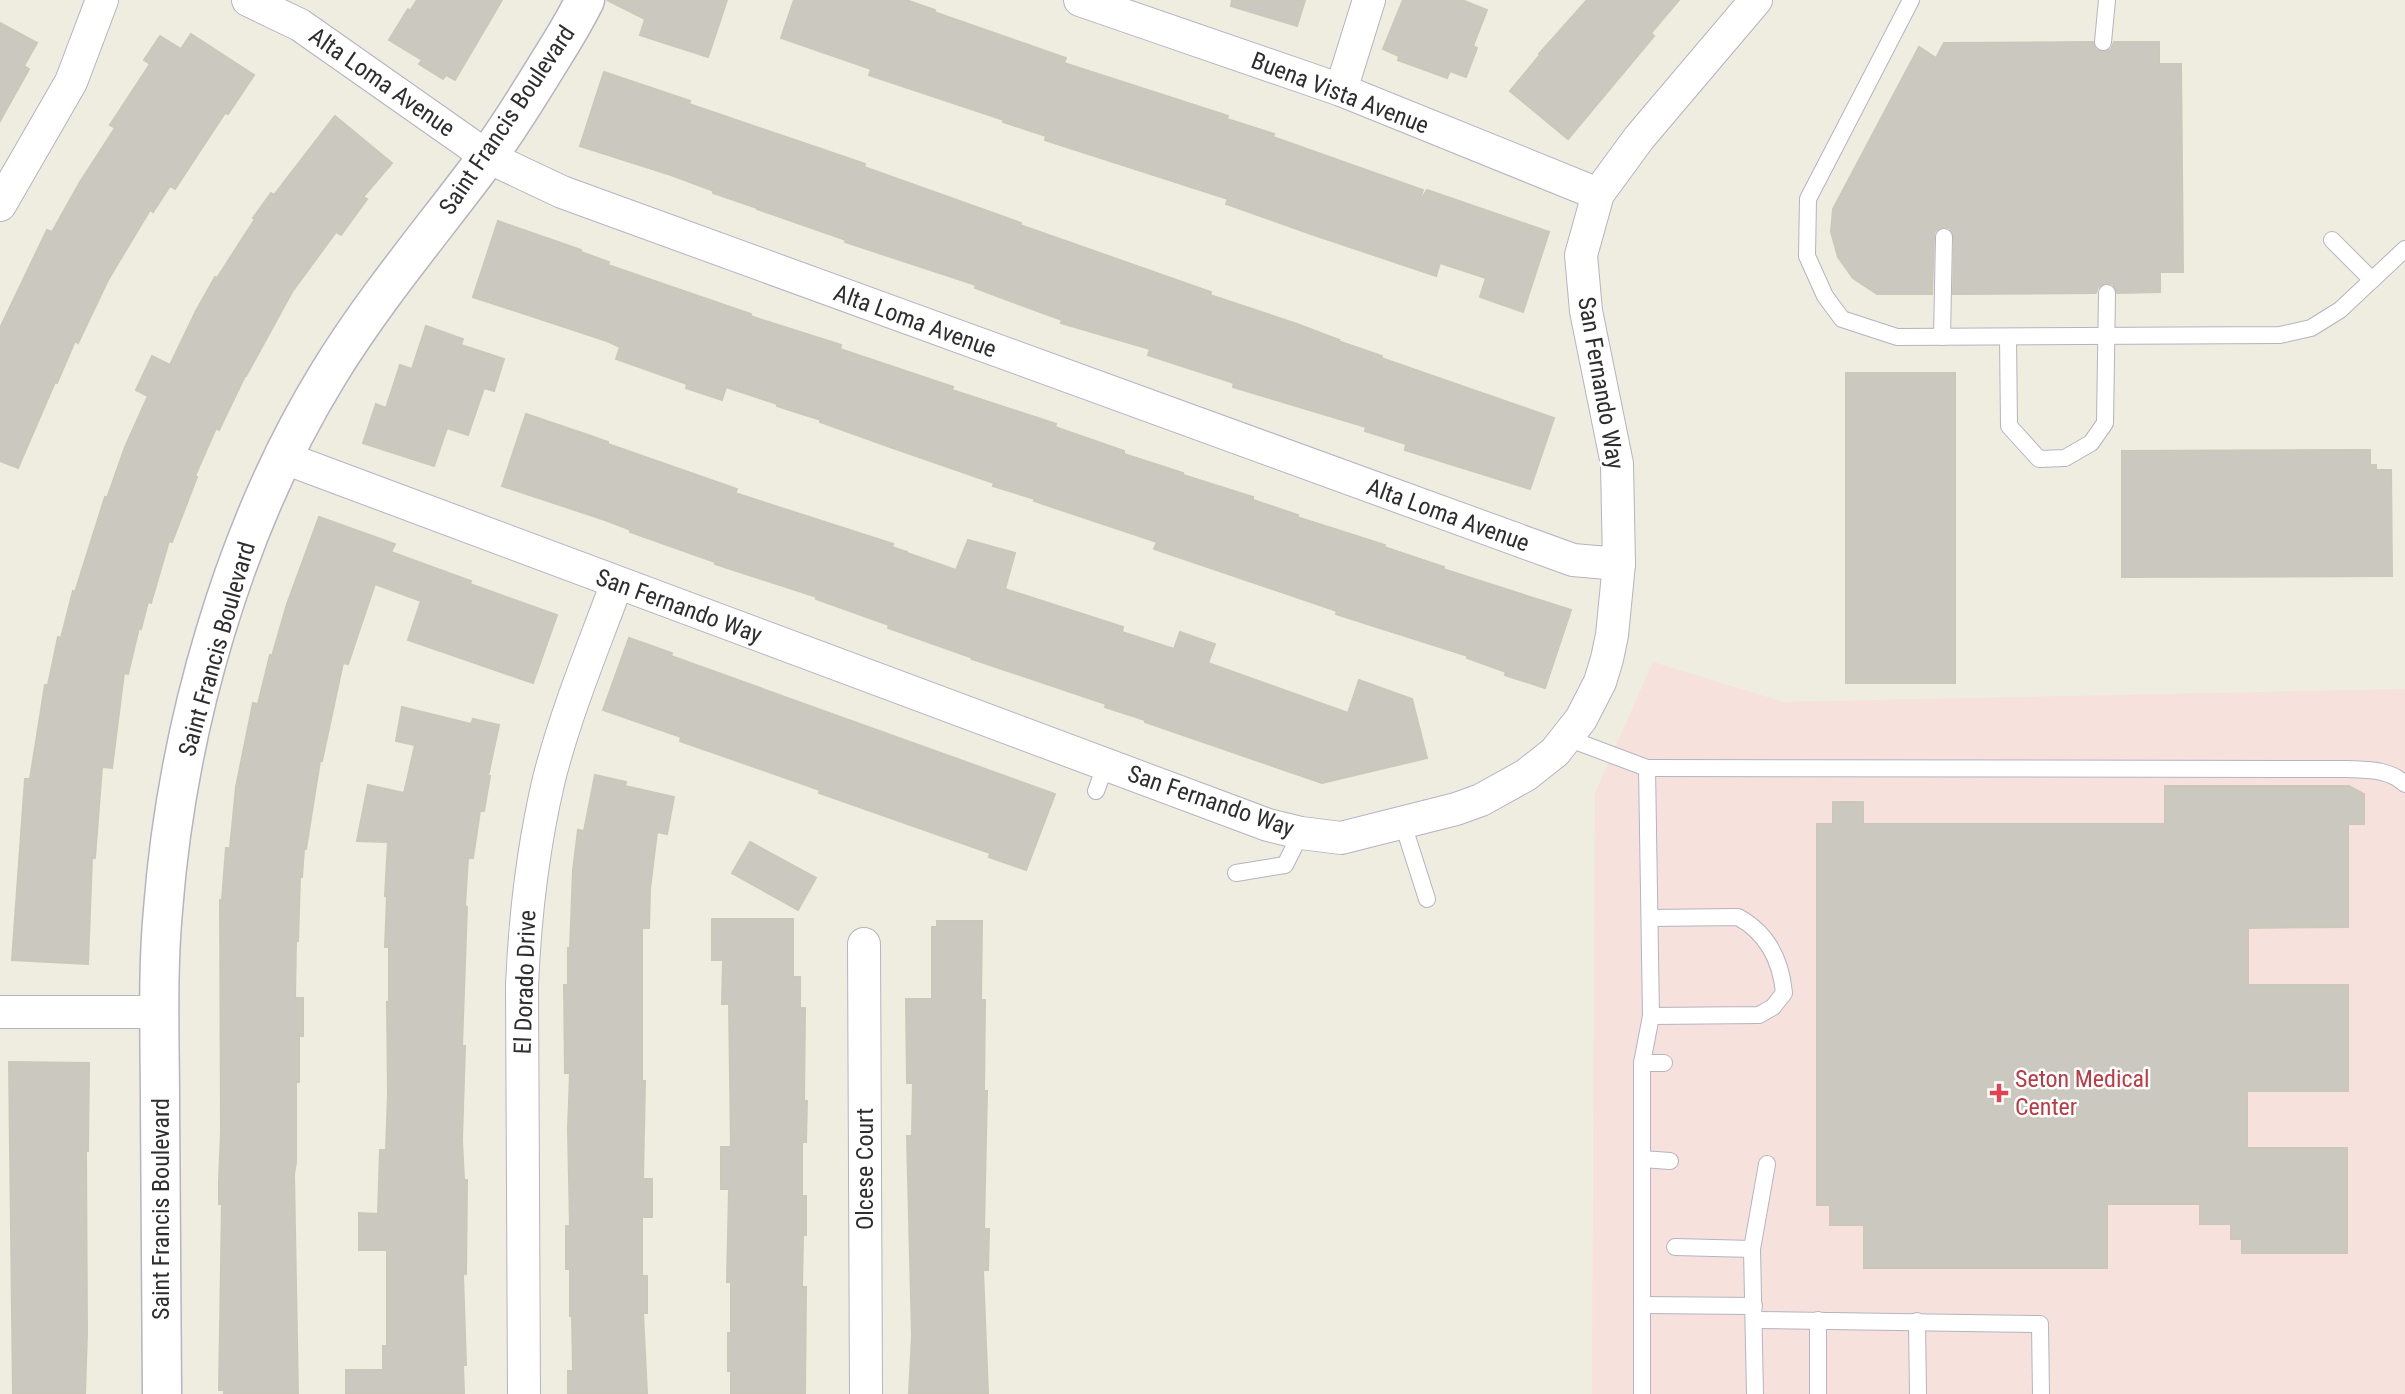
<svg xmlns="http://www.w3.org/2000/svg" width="2405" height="1394" font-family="'Roboto Condensed',sans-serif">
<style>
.medical{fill:#f6e1dd}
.building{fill:#cbc8bf;stroke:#ccc8b9;stroke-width:2}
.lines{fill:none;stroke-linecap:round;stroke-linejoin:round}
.lane-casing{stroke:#b4b4c2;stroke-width:18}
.street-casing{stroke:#b4b4c2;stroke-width:34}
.secondary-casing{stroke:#b4b4c2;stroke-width:41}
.lane{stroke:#fff;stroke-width:16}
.street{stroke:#fff;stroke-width:32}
.secondary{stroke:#fff;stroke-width:38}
.health-dot{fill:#e0444e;stroke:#fff;stroke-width:2.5}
.labels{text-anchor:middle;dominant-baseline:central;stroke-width:5;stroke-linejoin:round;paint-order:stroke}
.street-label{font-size:24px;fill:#2e2e2e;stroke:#fff}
.health-label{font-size:24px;fill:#be3a42;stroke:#fff;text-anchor:start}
</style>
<rect width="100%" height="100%" fill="#efece0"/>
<path class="medical" d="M1653,662L1783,702L2405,689V1394H1592L1595,793Z"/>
<g class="building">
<path d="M417,0H502L455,80L446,75L443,79L419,64L422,60L389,40L408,9L410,11Z"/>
<path d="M607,0H727L708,57L640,35L645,19Z"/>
<path d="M794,0H906L935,10L934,12L1066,58L1064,63L1228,116L1227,119L1274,134L1273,137L1423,190L1417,206L1427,190L1549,232L1523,312L1480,297L1486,278L1440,263L1436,276L1311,234L1226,204L1228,199L1045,140L1046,136L1003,122L1004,120L869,75L871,69L781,38Z"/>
<path d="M1232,0H1305L1297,26L1231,6Z"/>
<path d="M1403,0H1462L1487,10L1473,46L1477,48L1466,77L1450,71L1447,78L1398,60L1399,56L1383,49Z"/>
<path d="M1587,0H1679L1651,33L1654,36L1568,139L1510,91L1540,55L1539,54Z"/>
<path d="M0,23L37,43L24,66L29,69L0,121Z"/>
<path d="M191,34L254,75L228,114L225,113L175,189L170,186L153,212L150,210L108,280L78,343L75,341L57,383L55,382L18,468L0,461V328L47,230L52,232L80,182L115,128L110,125L150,64L144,60L160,36L181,49Z"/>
<path d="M2093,42L2096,50L2103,52L2111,49L2114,42H2159V64H2181L2183,272H2160V292L2117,293L2113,284L2106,283L2098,287L2096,293L1953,294L1954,237L1950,228L1944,227L1935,231L1934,236L1932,294H1877L1853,278L1838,257L1831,232L1833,209L1919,47L1936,58L1944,43Z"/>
<path d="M604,72L690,101L689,104L865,164L864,167L1021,223L1020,225L1211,292L1210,295L1297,324L1339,340L1338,341L1382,356L1381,358L1554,418L1530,489L1405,450L1406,444L1365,431L1366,427L1233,387L1234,383L1148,355L1150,349L1061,323L1062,320L975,288L976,285L845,242L846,240L757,209V208L713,193L714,191L671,175L580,146Z"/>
<path d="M335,116L392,163L363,197L367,199L341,235L336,232L292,292L246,376H245L219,430L216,428L195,476L197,477L172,542L169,541L151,603L148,602L141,629L139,628L128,674L124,673L112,768L102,767L95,858H92L88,964L12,960L25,779H30L45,685H48L58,637L61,638L73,591L75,592L105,497L107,498L125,447L148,396L136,390L152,356L170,365L196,311L215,277L217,278L255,219L253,218L271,193L274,195Z"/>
<path d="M498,221L581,250V252L609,262L608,265L751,314L750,316L841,345L840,349L953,387L952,390L1056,424L1055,427L1124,451V454L1183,473V475L1253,497V500L1298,515L1297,517L1385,545L1384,547L1444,567L1443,569L1571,610L1545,688L1505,675L1506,672L1467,658L1468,656L1336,614L1337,611L1154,549L1157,542L1034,501L1035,499L993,486L994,483L890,447L820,422L821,420L777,406V404L726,387L722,400L686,388L687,384L616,359L620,347L607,341L473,297Z"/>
<path d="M426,326L463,339L461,345L504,359L494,391L484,388L468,435L447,428L434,466L363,443L376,404L386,408L400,365L412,369Z"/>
<rect x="1846" y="373" width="109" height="310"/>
<path d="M526,414L588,435L608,442V444L737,489L735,493L893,544L892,547L907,552V553L956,570L968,540L1015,553L1005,589L1123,627L1122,632L1174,649L1180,632L1215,644L1208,663L1348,713L1359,680L1412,699L1427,758L1322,783L1145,722V720L1105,707L1106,704L972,659L973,658L888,628L889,625L816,599L817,597L715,564V562L630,532L631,530L605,520L502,486Z"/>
<path d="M2370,450V465H2376V470H2391L2392,576L2122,577V451Z"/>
<path d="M319,517L395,544L391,552L471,581L470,584L557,615L533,683L408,640L421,601L375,584L348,664L343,663L322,761H320L306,849H304L302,877H300L298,941H296L295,998H303V1036H299V1082H296V1163L294,1174L298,1394H224V1390H219L222,1204H219V1180L221,1132L220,900H222L226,848H230L236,787L253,703L258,704L270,655L272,656L287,604Z"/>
<path d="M629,638L672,653L671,656L1055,794L1026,870L989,857L990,853L819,793L820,790L680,741L681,737L603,710Z"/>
<path d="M402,707L471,724L473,719L499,725L488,776H490L484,811H480L473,858H468L465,906L467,907L462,1046H465L462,1140L464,1180H467L466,1274H463L466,1365H463L464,1394H346V1370H383V1346H387V1250H359V1213L378,1214L380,1150H386L388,1093L387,1002H389V947H385L387,897L385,896L388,842L357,841L368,785L404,793L415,745L396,741Z"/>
<path d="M595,775L626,782L625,786L674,797L667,834L657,832L650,889L649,928H642V1081H645L643,1179H652V1217H642V1276H647V1313H643L647,1394H568V1371H573L572,1316H570V1269H566V1226H570L568,1129L570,1073H565L564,985H568V948H570L573,870L578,830L584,831Z"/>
<path d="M2165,786H2349L2364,794V824H2348V927L2248,928V985H2348V1091H2247V1148H2347V1253H2242V1239H2231V1224H2200V1204H2107V1268H1864V1225H1830V1205H1817V824H1833V802H1863V824H2165Z"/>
<path d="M750,842L816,878L798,910L732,873Z"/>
<path d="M712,919H793V977H800V1008H805L804,1101H807L806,1142H802V1196H806V1235H803L802,1287H806L805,1394H731V1371H728V1333H731V1282H727L729,1189H721V1147H731L729,1004H722L723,960H712Z"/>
<path d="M937,921H982L981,1000H985L984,1091H987L984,1229H989L988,1270H983L988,1394H909L912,1336L907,1136H912L913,1083H907L906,999H932V927H937Z"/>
<path d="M9,1062L89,1063L88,1151H86L87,1333L85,1394H13Z"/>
</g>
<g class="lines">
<defs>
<g id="lane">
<path d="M1911,0L1808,199L1807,256L1825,296L1842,319L1897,337L2280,335L2311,328L2340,310L2405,249"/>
<path d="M2103,42L2107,0"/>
<path d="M2332,240L2372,280"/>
<path d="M1942,337L1944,237"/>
<path d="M2008,337L2009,426L2039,459L2065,458L2091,443L2105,423L2107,293"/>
<path d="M1567,738L1647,768L1651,1016L1642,1063V1394"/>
<path d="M1647,768L2348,769C2368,770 2389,769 2405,784"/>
<path d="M1096,791L1106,764"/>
<path d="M1403,824L1427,899"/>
<path d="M1236,873L1285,865L1301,833"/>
<path d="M1650,918L1738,917C1767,933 1781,960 1784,993L1773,1007L1759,1015L1651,1016"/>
<path d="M1642,1063H1664"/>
<path d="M1642,1159L1670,1161"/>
<path d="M1675,1247L1752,1249"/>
<path d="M1642,1305L1754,1306"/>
<path d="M1754,1320L2040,1324L2041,1394"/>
<path d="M1818,1320V1394"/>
<path d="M1917,1321L1918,1394"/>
<path d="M1755,1394L1752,1249L1767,1164"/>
</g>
<g id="street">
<path d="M248,0L300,25L488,157L562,192L1573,560L1619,564"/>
<path d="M1080,0L1341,90L1598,194"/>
<path d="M1341,90L1369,0"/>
<path d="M0,205L71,82L102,0"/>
<path d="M282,457L1268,825L1301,833L1341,838L1456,809L1481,800L1526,775L1555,752L1581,719L1600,682L1607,659L1612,635L1619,564L1617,464L1586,311L1581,255L1598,194L1639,138L1756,0"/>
<path d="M864,944L866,1394"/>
<path d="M0,1012H160"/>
<path d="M524,1394L522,985C525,915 533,847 549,779C566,712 593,648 617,583"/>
</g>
<path id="secondary" d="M162,1394C161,1298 161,1203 160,1107C160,1042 157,975 163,910C177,729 233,529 329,373C375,298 432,231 485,160C509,128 530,93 551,59C563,40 575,20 585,0"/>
</defs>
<use href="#lane" class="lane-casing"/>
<use href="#street" class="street-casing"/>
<use href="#secondary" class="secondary-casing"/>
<use href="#lane" class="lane"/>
<use href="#street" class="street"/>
<use href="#secondary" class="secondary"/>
</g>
<path class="health-dot" d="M1995.5 1082.5h7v7h7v7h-7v7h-7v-7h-7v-7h7z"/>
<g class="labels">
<g class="street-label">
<text transform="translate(382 82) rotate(35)">Alta Loma Avenue</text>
<text transform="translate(1340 93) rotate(21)">Buena Vista Avenue</text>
<text transform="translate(507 120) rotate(-56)">Saint Francis Boulevard</text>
<text transform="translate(915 321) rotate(20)">Alta Loma Avenue</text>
<text transform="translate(1601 383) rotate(80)">San Fernando Way</text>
<text transform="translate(1448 515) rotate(20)">Alta Loma Avenue</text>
<text transform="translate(679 606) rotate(20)">San Fernando Way</text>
<text transform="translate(217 649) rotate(-74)">Saint Francis Boulevard</text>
<text transform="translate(1211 801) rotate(19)">San Fernando Way</text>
<text transform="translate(525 982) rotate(-88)">El Dorado Drive</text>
<text transform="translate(865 1169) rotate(-90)">Olcese Court</text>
<text transform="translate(161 1209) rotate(-90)">Saint Francis Boulevard</text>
</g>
<g class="health-label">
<text x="2015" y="1079">Seton Medical<tspan x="2015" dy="28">Center</tspan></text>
</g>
</g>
</svg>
